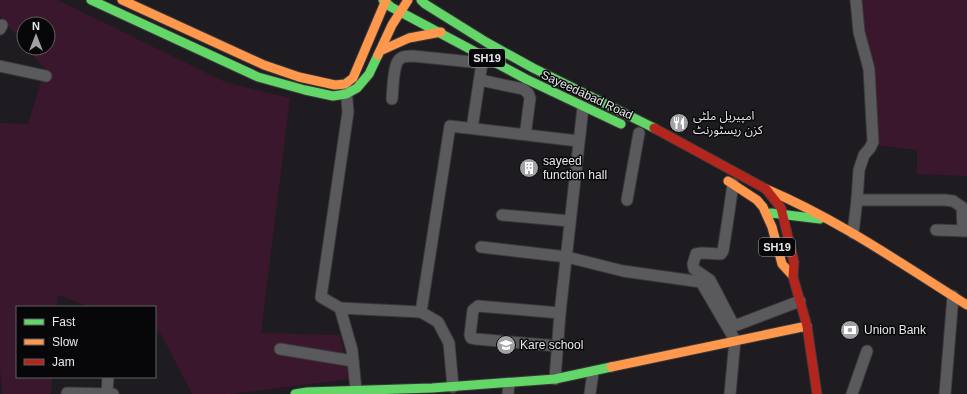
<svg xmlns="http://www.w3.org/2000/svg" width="967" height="394" font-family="Arial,'Noto Sans Arabic',sans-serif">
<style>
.green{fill:#3a172d}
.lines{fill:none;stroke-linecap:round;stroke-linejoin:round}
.street-casing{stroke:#39383a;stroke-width:13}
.fast-casing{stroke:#39383a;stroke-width:11}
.slow-casing{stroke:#39383a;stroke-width:11}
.jam-casing{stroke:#39383a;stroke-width:11}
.street{stroke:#5a595c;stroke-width:11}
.fast{stroke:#63d668;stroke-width:9}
.slow{stroke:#ff974d;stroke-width:9}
.jam{stroke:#b3261e;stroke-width:9}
.labels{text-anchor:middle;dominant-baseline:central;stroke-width:3;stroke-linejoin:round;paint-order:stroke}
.shield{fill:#070609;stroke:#a5a4a8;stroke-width:1}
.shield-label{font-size:11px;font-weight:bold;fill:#e9e8ec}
.street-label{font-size:12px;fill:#e9e8ec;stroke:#070609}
.poi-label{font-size:12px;fill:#e9e8ec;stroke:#070609;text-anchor:start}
</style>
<rect width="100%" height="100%" fill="#1e1c20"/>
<g class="green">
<path d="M0,0H58L225,82L290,98L261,333L340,335L349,379L230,394H192L161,334L155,332V307H90L58,295L57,307H17V377H52L51,394H2L0,366V123L28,124L45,69L27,48H48V24H24V44L0,16Z"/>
<path d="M858,0H967V176L917,174V150L875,145Z"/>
</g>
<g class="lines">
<defs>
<g id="street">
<path d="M0,29L2,25"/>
<path d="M0,66L46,76"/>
<path d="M480,80L523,89L528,93L530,98L526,129"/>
<path d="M346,88L348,112L321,297L340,308L352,350L356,390"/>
<path d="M392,99C393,90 393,68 398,61C401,56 407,56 413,56L482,63"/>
<path d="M473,122L483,56"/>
<path d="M733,184L728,219L723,251L721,254L702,253L696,254L693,264L694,269L710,280L733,324L737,325L800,301"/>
<path d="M627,200L639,133"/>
<path d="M857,200H945L953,201L962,207L963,231"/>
<path d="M502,215L570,221"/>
<path d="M936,230L967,231"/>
<path d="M853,233L857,200L859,170L864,155L870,148L873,142L869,69L859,32L856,0"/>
<path d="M481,247L567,257L623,271L701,282L735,340L730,394"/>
<path d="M340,308L421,312"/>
<path d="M558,346L476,339L471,338L470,335L473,310L478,306L560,313"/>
<path d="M280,349L353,361"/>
<path d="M555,379L560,313L583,107"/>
<path d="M453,387L449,343L438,322L421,312L450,126L578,141"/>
<path d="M67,393L113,394"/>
<path d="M107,393L108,377"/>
<path d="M508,394L509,383"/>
<path d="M590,394L593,372"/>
<path d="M852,394L867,351"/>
<path d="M945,394L953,296"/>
</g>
<g id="fast">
<path d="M91,0L258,77L305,90L333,96L346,94L357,88L369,74L378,55"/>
<path d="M383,0L391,7L526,79L621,124"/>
<path d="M421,0L425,4L486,42L533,68L654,128"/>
<path d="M771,213L820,219"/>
<path d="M295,394L307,392L432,388L555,379L611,367"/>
</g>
<g id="slow">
<path d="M122,0L264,65L299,77L335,85L345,84L353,78L386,0"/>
<path d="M380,51L409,38L441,32"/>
<path d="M378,55L392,25L408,0"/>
<path d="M728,181L757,200L763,207L772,227L782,264L792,275"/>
<path d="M766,189C837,219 902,264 967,305"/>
<path d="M611,367L807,326"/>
</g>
<path id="jam" d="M654,128L766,189L781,208L794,262L793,277L807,326L817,394"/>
</defs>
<use href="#street" class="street-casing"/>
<use href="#fast" class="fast-casing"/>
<use href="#slow" class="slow-casing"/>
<use href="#jam" class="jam-casing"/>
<use href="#street" class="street"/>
<use href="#fast" class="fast"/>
<use href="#slow" class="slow"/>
<use href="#jam" class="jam"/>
</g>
<defs>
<symbol id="restaurant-disc" viewBox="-11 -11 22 22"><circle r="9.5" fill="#a2a1a5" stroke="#070609"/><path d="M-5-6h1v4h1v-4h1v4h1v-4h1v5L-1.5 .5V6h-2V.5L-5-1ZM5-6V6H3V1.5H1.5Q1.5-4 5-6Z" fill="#fff"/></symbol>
<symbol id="building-disc" viewBox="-11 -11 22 22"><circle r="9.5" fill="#a2a1a5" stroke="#070609"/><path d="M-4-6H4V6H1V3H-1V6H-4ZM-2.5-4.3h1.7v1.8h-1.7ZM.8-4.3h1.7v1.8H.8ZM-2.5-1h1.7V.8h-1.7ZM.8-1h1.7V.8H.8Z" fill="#fff"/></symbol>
<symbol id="bank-disc" viewBox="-11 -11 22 22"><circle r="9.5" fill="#a2a1a5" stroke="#070609"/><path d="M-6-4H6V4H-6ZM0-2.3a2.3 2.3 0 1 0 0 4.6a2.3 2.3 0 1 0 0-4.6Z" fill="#fff"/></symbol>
<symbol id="school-disc" viewBox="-11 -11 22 22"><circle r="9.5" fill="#a2a1a5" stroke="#070609"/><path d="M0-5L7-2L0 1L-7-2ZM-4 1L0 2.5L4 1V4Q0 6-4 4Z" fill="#fff"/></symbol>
</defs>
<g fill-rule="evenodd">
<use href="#restaurant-disc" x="668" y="112" width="22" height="22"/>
<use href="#building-disc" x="518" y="157" width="22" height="22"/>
<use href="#bank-disc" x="839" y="319" width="22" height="22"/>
<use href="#school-disc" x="495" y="334" width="22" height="22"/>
</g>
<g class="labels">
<g class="shield">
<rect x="469" y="49" width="36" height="18" rx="3"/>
<rect x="759" y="238" width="36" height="18" rx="3"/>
</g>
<g class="shield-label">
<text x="487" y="58">SH19</text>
<text x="777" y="247">SH19</text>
</g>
<g class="street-label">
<text transform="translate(587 95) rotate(25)">Sayeedabad Road</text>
</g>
<g class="poi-label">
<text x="693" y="116">امپیریل ملٹی<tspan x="693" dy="14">کزن ریسٹورنٹ</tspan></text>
<text x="543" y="161">sayeed<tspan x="543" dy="14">function hall</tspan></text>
<text x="864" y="330">Union Bank</text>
<text x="520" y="345">Kare school</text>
</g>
</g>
<rect x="16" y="306" width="140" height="72" fill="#070609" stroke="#616064"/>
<rect x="24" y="319" width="20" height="6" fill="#63d668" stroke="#616064"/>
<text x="52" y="326" font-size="12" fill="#e9e8ec">Fast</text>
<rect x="24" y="339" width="20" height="6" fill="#ff974d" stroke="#616064"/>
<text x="52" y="346" font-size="12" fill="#e9e8ec">Slow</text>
<rect x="24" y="359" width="20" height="6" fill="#b3261e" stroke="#616064"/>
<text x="52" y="366" font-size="12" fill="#e9e8ec">Jam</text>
<g transform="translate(36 36)"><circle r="19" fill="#070609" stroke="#616064"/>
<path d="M0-3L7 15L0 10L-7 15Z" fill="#a2a1a5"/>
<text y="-6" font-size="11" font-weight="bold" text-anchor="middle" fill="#e9e8ec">N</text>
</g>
</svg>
